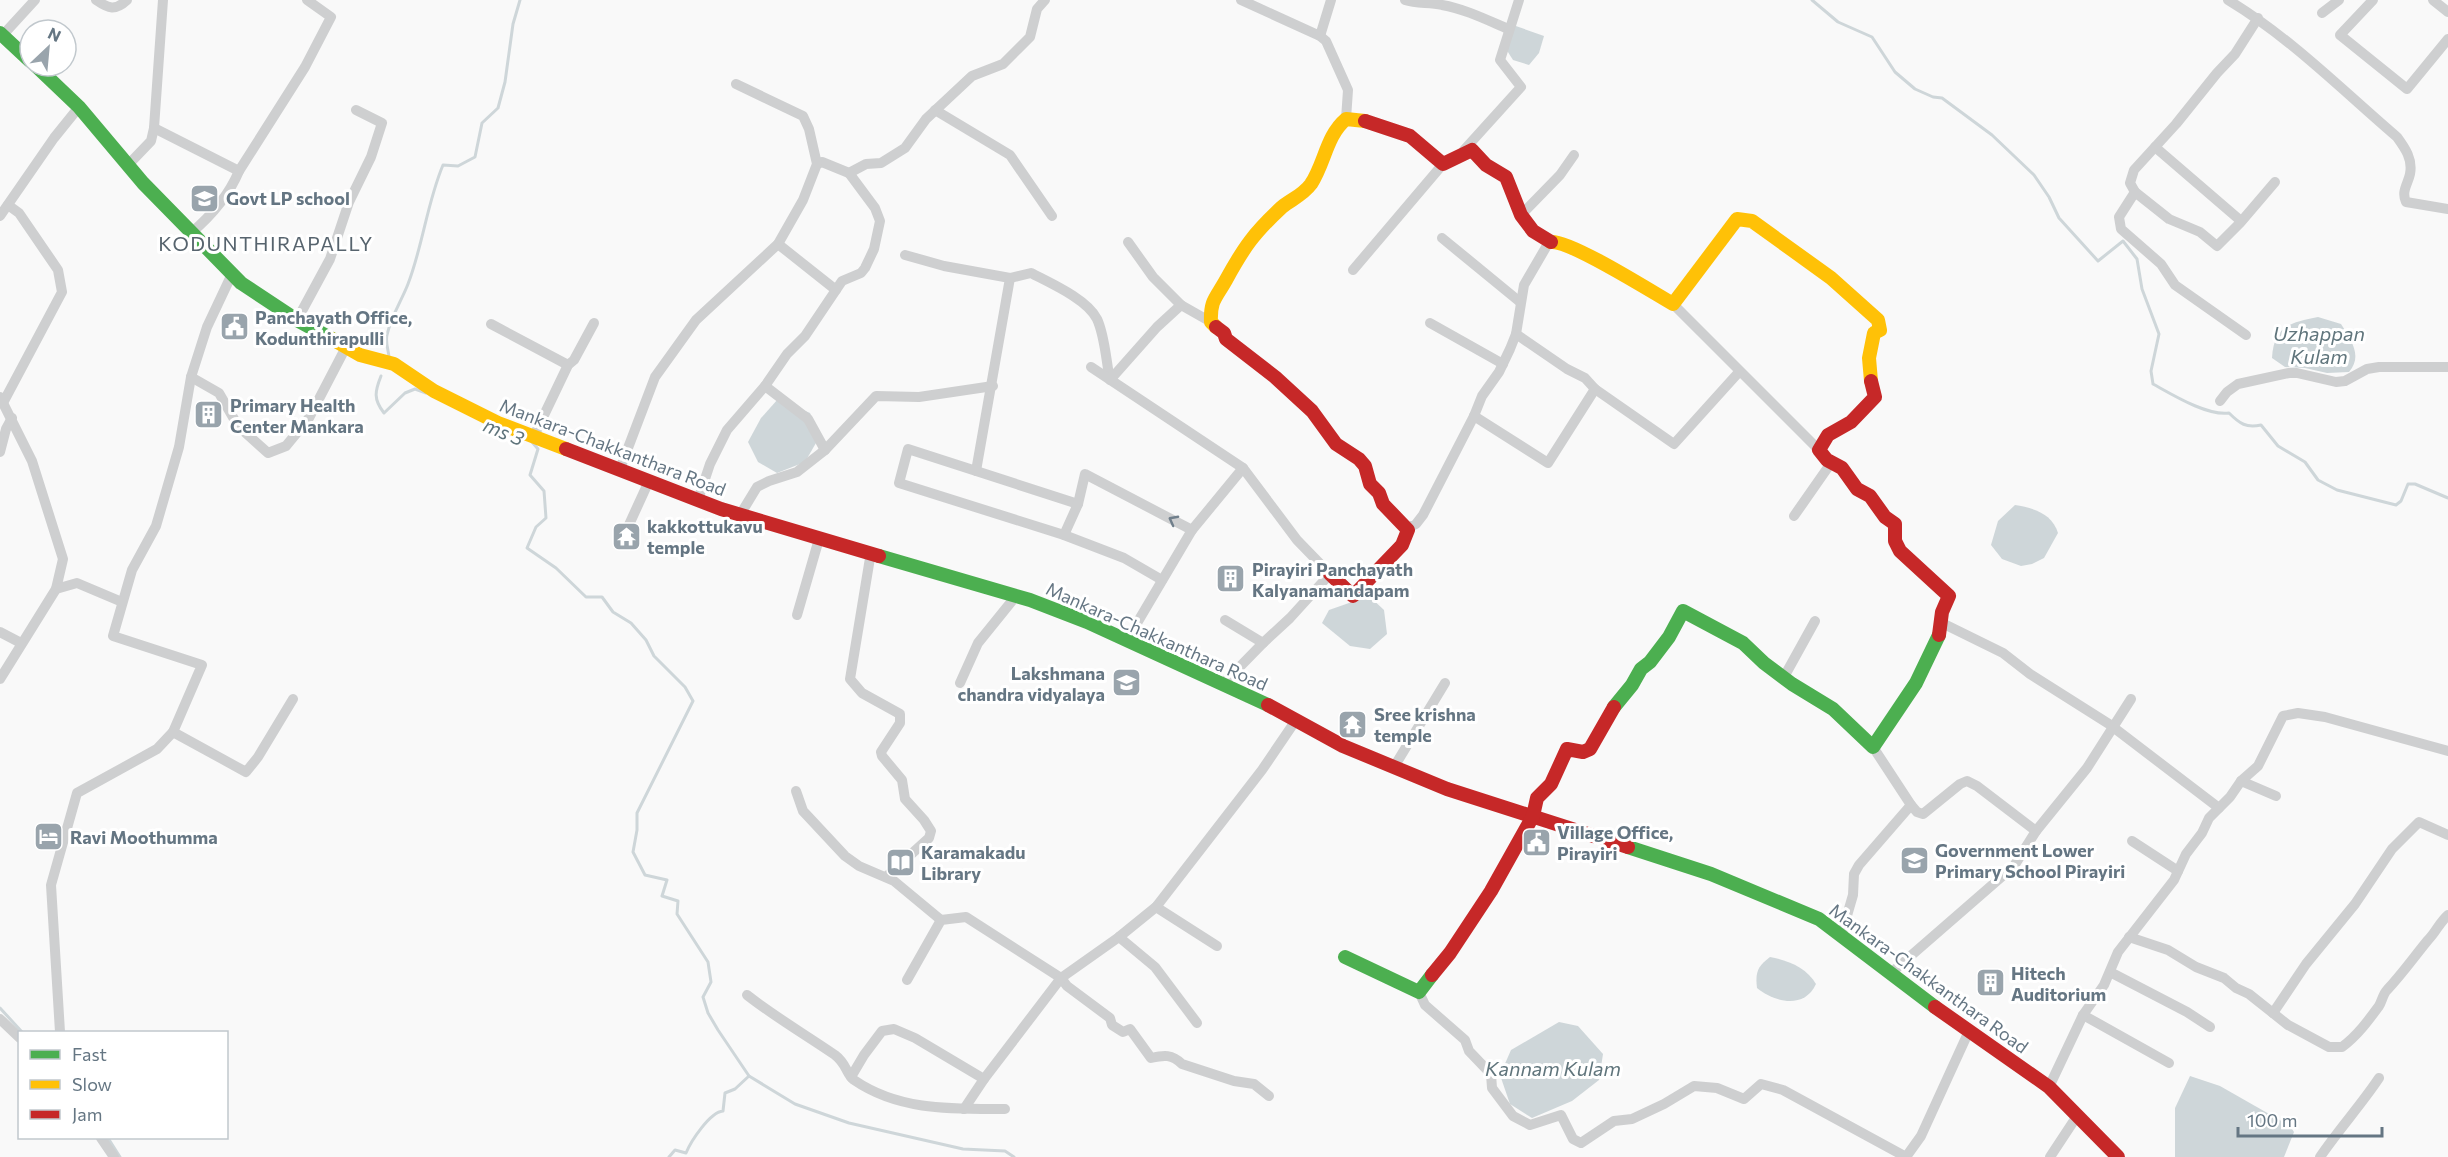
<svg xmlns="http://www.w3.org/2000/svg" width="2448" height="1157" font-family="Commissioner,sans-serif">
<style>
.water{fill:#ced6d9}
.lines{fill:none;stroke-linecap:round;stroke-linejoin:round}
.stream{stroke:#ced6d9;stroke-width:3}
.street{stroke:#cecfd0;stroke-width:10}
.fast{stroke:#4caf50;stroke-width:14}
.slow{stroke:#ffc107;stroke-width:14}
.jam{stroke:#c62828;stroke-width:14}
.oneway{stroke:#707f8b}
.labels{text-anchor:middle;dominant-baseline:central;stroke-width:6;stroke-linejoin:round;paint-order:stroke}
.poi-label{font-size:18px;font-weight:bold;fill:#657683;stroke:#fff;text-anchor:start}
.street-label{font-size:18px;fill:#657683;stroke:#fff}
.neighbourhood-label{font-size:20px;letter-spacing:1.5px;fill:#57646e;stroke:#fff}
.water-label{font-size:20px;font-style:italic;fill:#60757c;stroke:#fff}
</style>
<rect width="100%" height="100%" fill="#f9f9f9"/>
<g class="water">
<path d="M1513,25L1544,36L1539,53L1529,65L1513,60L1506,49Z"/>
<path d="M2318,317L2341,324C2351,340 2363,356 2349,372L2327,373L2305,368L2285,367L2272,358C2274,325 2290,323 2318,317Z"/>
<path d="M778,399L810,413L820,436L805,462L777,473L758,462L748,442L761,418Z"/>
<path d="M2015,505C2033,508 2052,513 2058,533L2044,558L2032,564L2021,566L2002,559L1991,545L1998,521Z"/>
<path d="M1369,596L1384,610L1387,634L1370,649L1350,646L1322,623L1329,610Z"/>
<path d="M1770,957C1788,960 1807,968 1816,984C1804,1010 1774,1002 1757,988C1755,972 1758,966 1770,957Z"/>
<path d="M1559,1022L1578,1026L1603,1054L1599,1080L1572,1101L1532,1118L1510,1104L1500,1075L1511,1050Z"/>
<path d="M2190,1076L2220,1086L2290,1126L2294,1132L2284,1157H2175V1108Z"/>
</g>
<g class="lines">
<g class="stream">
<path d="M1812,0L1838,22L1872,37L1895,72L1915,89L1933,97L1942,98L1992,135L2034,175L2049,197L2059,218L2098,261L2123,241L2137,259L2142,289L2159,334L2151,371L2153,384C2173,395 2207,416 2229,413C2240,424 2246,428 2261,425L2278,446L2305,462L2318,480L2337,490L2396,505L2401,501L2408,484H2415L2448,498"/>
<path d="M389,358C389,351 385,343 387,335C391,316 401,302 408,284C423,245 427,203 443,165L458,166L475,157L482,123L498,108L505,82L513,24L520,0"/>
<path d="M381,376C375,391 373,399 384,413L405,393L415,389L426,393"/>
<path d="M532,442L538,449L530,475L544,491L546,518L536,527L527,548L556,568L586,597H602L613,612L631,623L646,640L654,656L685,687L693,701L637,813V830L633,852L645,875L667,880L662,896L678,901L677,914L708,962L711,982L703,997L708,1013L718,1030L749,1076L795,1104L849,1123L963,1149L1005,1151L1014,1157"/>
<path d="M0,1008L22,1032"/>
<path d="M108,1138L120,1157"/>
<path d="M669,1157L675,1150L686,1153C691,1141 710,1112 723,1111L725,1093L735,1089L749,1076"/>
</g>
<g class="street">
<path d="M96,0C109,9 115,11 127,0"/>
<path d="M1241,0L1320,36L1326,41L1348,90L1346,119"/>
<path d="M1405,0C1417,4 1429,2 1442,5C1465,9 1487,20 1508,29"/>
<path d="M2228,0C2291,38 2342,90 2397,137C2405,148 2413,159 2410,174C2408,184 2401,191 2406,202L2448,209"/>
<path d="M2373,0L2340,35L2407,89L2448,39"/>
<path d="M2433,0L2448,12"/>
<path d="M2322,13L2339,0"/>
<path d="M3,35L35,0"/>
<path d="M1320,36L1331,0"/>
<path d="M935,110L1010,155L1052,216"/>
<path d="M154,128L239,171"/>
<path d="M2155,147L2241,221"/>
<path d="M1464,150L1521,87L1500,60L1519,0"/>
<path d="M817,164L822,162L849,173"/>
<path d="M128,165L151,141L154,128L163,0"/>
<path d="M2135,192L2169,219L2200,232L2217,246L2240,223L2275,182"/>
<path d="M1521,215L1560,175L1574,155"/>
<path d="M0,216L54,138L79,107"/>
<path d="M191,233C211,216 229,195 239,171L305,67L331,17L307,0"/>
<path d="M1442,238L1520,302"/>
<path d="M1128,242L1153,277L1181,305L1211,322"/>
<path d="M778,244L836,290"/>
<path d="M905,255L944,266L1010,278L976,471"/>
<path d="M1353,270L1443,164"/>
<path d="M232,274L207,327L191,377L179,447L156,526L132,570L113,636L202,665L173,732L246,772L258,757L293,699"/>
<path d="M1010,278L1031,273C1050,283 1087,299 1097,319C1105,336 1106,361 1110,380L1157,327L1181,305"/>
<path d="M1673,304L1819,450"/>
<path d="M297,320L330,259L349,202L371,157L382,123L356,110"/>
<path d="M1430,323L1503,364"/>
<path d="M491,324L568,365"/>
<path d="M1516,334L1567,369L1585,378L1595,389L1674,444L1739,372"/>
<path d="M2246,335L2175,285L2161,264L2121,229L2119,217L2135,192L2130,183L2134,170L2176,124L2217,73L2235,54L2258,18"/>
<path d="M1091,367L1243,468L1192,530"/>
<path d="M191,377L219,393L238,426L268,453L286,446L309,418L346,347"/>
<path d="M765,386L808,419L825,450"/>
<path d="M0,397L32,461L63,559L56,589L0,679"/>
<path d="M2220,401L2227,392L2238,384L2289,373H2297L2336,382L2345,381L2367,369L2379,367H2448"/>
<path d="M3,403L62,292L58,270L19,213L8,205"/>
<path d="M1474,416L1548,463L1595,389"/>
<path d="M534,436L568,365L574,360L594,323"/>
<path d="M0,452L6,429L12,418"/>
<path d="M1243,468L1297,540L1330,574L1290,618L1263,643"/>
<path d="M620,469L655,377L696,320L778,244L803,200L817,164L809,129L803,116L736,84"/>
<path d="M698,500L710,464L727,430L765,386L787,354L805,336L842,281L861,273L865,268L874,249L880,221L875,208L849,173L866,164L881,163L905,148L926,119L972,76L1003,64L1030,37L1037,9L1045,0"/>
<path d="M1078,504L908,449L899,483L1064,535L1124,558L1162,580"/>
<path d="M740,515L757,487L769,481L797,472L825,450L876,396L919,397L993,386"/>
<path d="M1794,516L1831,463"/>
<path d="M1407,528L1416,524L1423,515L1474,416L1482,396L1499,372L1510,349L1516,334L1524,285L1549,242"/>
<path d="M1064,535L1078,504L1085,474L1192,530L1127,640"/>
<path d="M622,540L649,481"/>
<path d="M871,552L850,679L862,693L900,714V723L881,752L882,756L902,780L905,799L924,820L931,831L929,838L886,877"/>
<path d="M56,589L77,583L122,602"/>
<path d="M797,615L819,539"/>
<path d="M1942,623L2003,653L2030,674L2109,724L2219,808"/>
<path d="M0,632L21,643"/>
<path d="M1784,677L1815,621"/>
<path d="M960,683L978,643L1016,596"/>
<path d="M1223,684L1263,643L1225,620"/>
<path d="M1394,767L1445,683"/>
<path d="M2241,781L2276,796"/>
<path d="M796,791L803,811L845,856L859,866L894,881L941,920"/>
<path d="M2036,831L2087,768L2131,699"/>
<path d="M2132,841L2178,871"/>
<path d="M1156,907L1217,946"/>
<path d="M1841,936L1853,895L1854,874L1859,865L1911,805L1873,747"/>
<path d="M1119,937L1155,967L1197,1023"/>
<path d="M2129,937L2168,950L2196,967L2224,978L2236,988L2249,994L2288,1025L2329,1047H2342C2357,1036 2368,1021 2379,1006C2382,1001 2383,994 2387,990C2402,974 2414,957 2428,940C2436,932 2439,923 2448,915"/>
<path d="M2110,972L2187,1012L2210,1027"/>
<path d="M1891,973L2014,866L2036,831L1977,786L1967,781L1960,784L1923,814L1917,812L1911,805"/>
<path d="M907,980L941,920L966,917L1061,978L1067,986L1110,1018L1112,1025L1123,1032L1130,1029L1151,1058C1164,1055 1172,1054 1182,1064L1234,1081L1254,1084L1269,1096"/>
<path d="M1419,992L1425,1005L1465,1040L1469,1051L1491,1074L1492,1088L1513,1116L1530,1125L1561,1115L1573,1139L1581,1143L1614,1121L1632,1119L1664,1104L1694,1086L1717,1088L1744,1099L1761,1084L1783,1090L1906,1157"/>
<path d="M747,995C775,1017 806,1035 835,1055C847,1064 846,1074 854,1080C899,1111 952,1109 1005,1109"/>
<path d="M2273,1013L2306,964L2355,904L2392,849L2419,822L2448,835"/>
<path d="M2083,1015L2169,1063"/>
<path d="M0,1019L20,1038"/>
<path d="M60,1032L51,885L77,793L157,749L173,732"/>
<path d="M851,1077L864,1055L882,1031L894,1029L915,1038L984,1079L1061,978L1119,937L1156,907L1262,770L1296,720"/>
<path d="M2049,1087L2083,1015L2104,985L2118,952L2174,880L2186,854L2202,833L2209,818L2230,797L2241,781L2258,766L2283,716L2298,713L2325,717L2448,751"/>
<path d="M964,1109L984,1079"/>
<path d="M101,1138L114,1157"/>
<path d="M1906,1157L1921,1136L1969,1031"/>
<path d="M2050,1157L2077,1116"/>
<path d="M2320,1157C2339,1129 2361,1105 2379,1078"/>
</g>
<g class="fast">
<path d="M0,33L30,61"/>
<path d="M36,66L79,107L143,183L241,283L297,320L332,339"/>
<path d="M879,556L1030,600L1087,622L1268,705"/>
<path d="M1614,707L1632,685L1641,669L1650,662L1669,637L1683,611L1743,643L1764,663L1792,684L1833,709L1873,747L1916,683L1939,635"/>
<path d="M1628,847L1711,874L1819,919L1935,1007"/>
<path d="M1345,957L1419,992L1432,975"/>
</g>
<g class="slow">
<path d="M1551,242C1570,240 1652,292 1673,304L1737,219L1752,221L1831,278L1878,320L1880,330L1874,333L1869,358L1871,381"/>
<path d="M1216,327L1211,322C1210,300 1216,298 1226,280C1244,247 1254,233 1282,207C1292,199 1303,195 1311,184C1325,163 1326,136 1346,119L1365,121"/>
<path d="M332,339L360,355L394,364L434,391L498,423L566,449"/>
</g>
<g class="jam">
<path d="M1365,121L1410,136L1443,164L1472,150L1486,165L1506,177L1521,215L1533,231L1551,242"/>
<path d="M1216,327L1224,333L1226,339L1275,377L1312,411L1336,444L1359,459L1365,466L1370,484L1379,493L1383,504L1408,530L1402,545L1353,596L1330,574"/>
<path d="M1871,381L1875,397L1851,422L1828,435L1819,450L1827,460L1842,468L1857,489L1870,496L1885,517L1895,524V541L1900,551L1949,596L1942,612L1939,635"/>
<path d="M566,449L721,509L879,556"/>
<path d="M1268,705L1343,746L1447,789L1628,847"/>
<path d="M1432,975L1450,953L1491,891L1533,816L1537,798L1551,784L1567,749L1583,752L1590,749L1614,707"/>
<path d="M1935,1007L2049,1087L2118,1157"/>
</g>
</g>
<defs><path id="oneway-chevron" d="M-2-3.5L2.5 0L-2 3.5" fill="none" stroke-width="1.6" stroke-linecap="round" stroke-linejoin="round" transform="scale(1.5)"/></defs>
<use class="oneway" href="#oneway-chevron" transform="translate(1173 520) rotate(-152)"/>
<defs>
<symbol id="school-square" viewBox="-11 -11 22 22"><rect x="-9" y="-9" width="18" height="18" rx="4" fill="#99a4ac" stroke="#fff"/><path d="M0-5L7-2L0 1L-7-2ZM-4 1L0 2.5L4 1V4Q0 6-4 4Z" fill="#fff"/></symbol>
<symbol id="civic-square" viewBox="-11 -11 22 22"><rect x="-9" y="-9" width="18" height="18" rx="4" fill="#99a4ac" stroke="#fff"/><path d="M-.6-6.5H3V-4.5H.6V-3L4-1V1h2V6H-6V1h2V-1L-.6-3ZM-1.2 2.5V6h2.4V2.5Z" fill="#fff"/></symbol>
<symbol id="building-square" viewBox="-11 -11 22 22"><rect x="-9" y="-9" width="18" height="18" rx="4" fill="#99a4ac" stroke="#fff"/><path d="M-4-6H4V6H1V3H-1V6H-4ZM-2.5-4.3h1.7v1.8h-1.7ZM.8-4.3h1.7v1.8H.8ZM-2.5-1h1.7V.8h-1.7ZM.8-1h1.7V.8H.8Z" fill="#fff"/></symbol>
<symbol id="temple-square" viewBox="-11 -11 22 22"><rect x="-9" y="-9" width="18" height="18" rx="4" fill="#99a4ac" stroke="#fff"/><path d="M0-6L5-2H3V0L6.5 2.5H4V6H1.5V3h-3V6H-4V2.5H-6.5L-3 0V-2H-5Z" fill="#fff"/></symbol>
<symbol id="hotel-square" viewBox="-11 -11 22 22"><rect x="-9" y="-9" width="18" height="18" rx="4" fill="#99a4ac" stroke="#fff"/><path d="M-6-4.5h1.5V1H6V5H4.5V3h-9V5H-6ZM-4 0a1.8 1.8 0 1 1 3.6 0ZM.5 0V-2.5h3Q6-2.5 6 0Z" fill="#fff"/></symbol>
<symbol id="library-square" viewBox="-11 -11 22 22"><rect x="-9" y="-9" width="18" height="18" rx="4" fill="#99a4ac" stroke="#fff"/><path d="M-6-4Q-3-5.5-.7-3.5V5Q-3 3-6 4ZM6-4Q3-5.5 .7-3.5V5Q3 3 6 4Z" fill="#fff"/></symbol>
</defs>
<g fill-rule="evenodd">
<use href="#school-square" x="188" y="182" width="33" height="33"/>
<use href="#civic-square" x="218" y="310" width="33" height="33"/>
<use href="#building-square" x="192" y="398" width="33" height="33"/>
<use href="#temple-square" x="610" y="520" width="33" height="33"/>
<use href="#building-square" x="1214" y="562" width="33" height="33"/>
<use href="#school-square" x="1110" y="666" width="33" height="33"/>
<use href="#temple-square" x="1336" y="708" width="33" height="33"/>
<use href="#hotel-square" x="32" y="820" width="33" height="33"/>
<use href="#civic-square" x="1520" y="826" width="33" height="33"/>
<use href="#school-square" x="1898" y="844" width="33" height="33"/>
<use href="#library-square" x="884" y="846" width="33" height="33"/>
<use href="#building-square" x="1974" y="966" width="33" height="33"/>
</g>
<g class="labels">
<g class="poi-label">
<text x="226" y="198">Govt LP school</text>
<text x="255" y="317">Panchayath Office,<tspan x="255" dy="21">Kodunthirapulli</tspan></text>
<text x="230" y="405">Primary Health<tspan x="230" dy="21">Center Mankara</tspan></text>
<text x="647" y="526">kakkottukavu<tspan x="647" dy="21">temple</tspan></text>
<text x="1252" y="569">Pirayiri Panchayath<tspan x="1252" dy="21">Kalyanamandapam</tspan></text>
<text x="1105" y="673" text-anchor="end">Lakshmana<tspan x="1105" dy="21">chandra vidyalaya</tspan></text>
<text x="1374" y="714">Sree krishna<tspan x="1374" dy="21">temple</tspan></text>
<text x="1557" y="832">Village Office,<tspan x="1557" dy="21">Pirayiri</tspan></text>
<text x="70" y="837">Ravi Moothumma</text>
<text x="1935" y="850">Government Lower<tspan x="1935" dy="21">Primary School Pirayiri</tspan></text>
<text x="921" y="852">Karamakadu<tspan x="921" dy="21">Library</tspan></text>
<text x="2011" y="973">Hitech<tspan x="2011" dy="21">Auditorium</tspan></text>
</g>
<g class="street-label">
<text transform="translate(613 447) rotate(21)">Mankara-Chakkanthara Road</text>
<text transform="translate(1157 636) rotate(24)">Mankara-Chakkanthara Road</text>
<text transform="translate(1929 978) rotate(36)">Mankara-Chakkanthara Road</text>
</g>
<g class="neighbourhood-label">
<text x="266" y="243">KODUNTHIRAPALLY</text>
</g>
<g class="water-label">
<text x="2319" y="333">Uzhappan<tspan x="2319" dy="23">Kulam</tspan></text>
<text transform="translate(504 431) rotate(22)">ms 3</text>
<text x="1553" y="1068">Kannam Kulam</text>
</g>
</g>
<rect x="18" y="1031" width="210" height="108" fill="#ffffff" stroke="#c1c8cd" stroke-width="1.5"/>
<rect x="30" y="1050" width="30" height="9" fill="#4caf50" stroke="#c1c8cd" stroke-width="1.5"/>
<text x="72" y="1061" font-size="18" fill="#657683">Fast</text>
<rect x="30" y="1080" width="30" height="9" fill="#ffc107" stroke="#c1c8cd" stroke-width="1.5"/>
<text x="72" y="1091" font-size="18" fill="#657683">Slow</text>
<rect x="30" y="1110" width="30" height="9" fill="#c62828" stroke="#c1c8cd" stroke-width="1.5"/>
<text x="72" y="1121" font-size="18" fill="#657683">Jam</text>
<g transform="translate(48 48) rotate(26)"><circle r="28" fill="#ffffff" stroke="#c1c8cd" stroke-width="1.5"/>
<path d="M0-4.5L10 22L0 15L-10 22Z" fill="#99a4ac"/>
<text y="-9" font-size="16" font-weight="bold" text-anchor="middle" fill="#657683">N</text>
</g>
<path d="M2238 1127v9h144v-9" fill="none" stroke="#657683" stroke-width="3"/>
<text x="2247" y="1127" font-size="18" fill="#657683" stroke="#ffffff" stroke-width="4.5" paint-order="stroke">100 m</text>
</svg>
